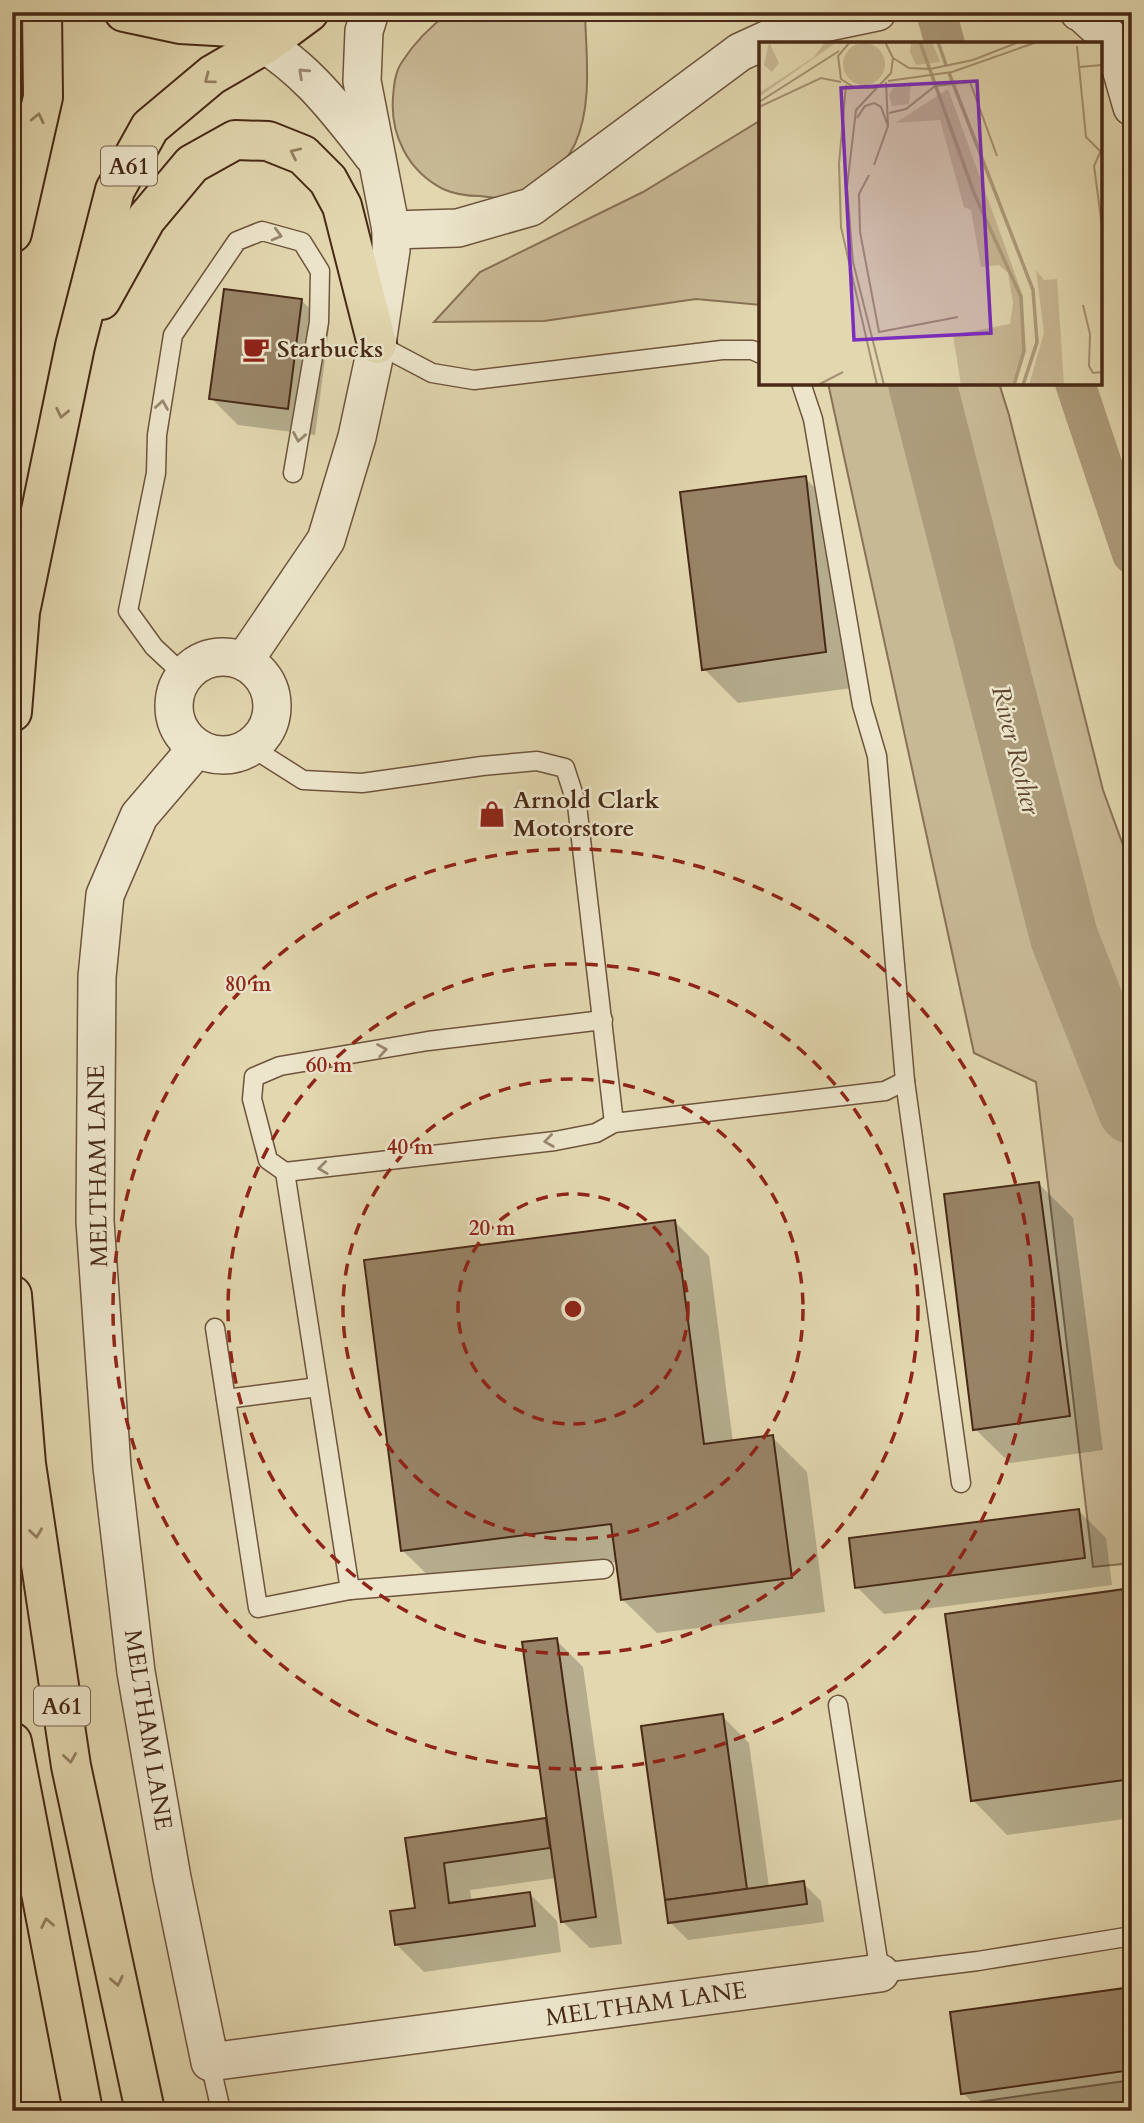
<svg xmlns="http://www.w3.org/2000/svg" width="1144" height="2123" font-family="Cardo,serif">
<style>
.green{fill:#c8b995;stroke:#887156;stroke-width:2}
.shadow{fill:#0003}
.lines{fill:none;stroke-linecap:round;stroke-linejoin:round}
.canal{stroke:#ad9c7b;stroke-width:40}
.river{stroke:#ad9c7b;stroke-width:68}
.building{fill:#988366;stroke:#472916;stroke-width:2}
.lane-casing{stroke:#6e543c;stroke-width:21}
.street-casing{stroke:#6e543c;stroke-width:40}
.highway-casing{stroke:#472916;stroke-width:42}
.lane{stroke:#ece5cb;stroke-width:18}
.street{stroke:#ece5cb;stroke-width:37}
.highway{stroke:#e2d7af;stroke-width:38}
.oneway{stroke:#9a8770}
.oneway2{stroke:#948062}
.ring{fill:none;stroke:#8f2418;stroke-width:3.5;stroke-dasharray:12 9}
.labels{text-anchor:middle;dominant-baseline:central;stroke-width:5;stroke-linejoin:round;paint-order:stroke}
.shield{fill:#ece5cb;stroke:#78614c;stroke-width:2}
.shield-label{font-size:23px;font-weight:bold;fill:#472916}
.poi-label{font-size:24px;font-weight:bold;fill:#472916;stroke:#ece5cb;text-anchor:start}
.street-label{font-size:24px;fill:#472916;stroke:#ece5cb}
.water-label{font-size:26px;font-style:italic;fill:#60462f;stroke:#ece5cb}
.inset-river{fill:none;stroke:#ad9c7b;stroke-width:3.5}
.inset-road{fill:none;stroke:#a49172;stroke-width:2}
.view{fill:#7b2cbf;fill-opacity:0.15;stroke:#7b2cbf;stroke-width:3.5}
.inset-edge{fill:none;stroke:#472916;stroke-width:3.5}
.centre{fill:#8f2418;stroke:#ece5cb;stroke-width:3.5}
.ring-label{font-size:21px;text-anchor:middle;font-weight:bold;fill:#8f2418;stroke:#ece5cb;stroke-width:5;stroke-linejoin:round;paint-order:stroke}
</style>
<rect width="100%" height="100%" fill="#e2d7af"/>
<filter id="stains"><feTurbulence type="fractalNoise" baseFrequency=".00286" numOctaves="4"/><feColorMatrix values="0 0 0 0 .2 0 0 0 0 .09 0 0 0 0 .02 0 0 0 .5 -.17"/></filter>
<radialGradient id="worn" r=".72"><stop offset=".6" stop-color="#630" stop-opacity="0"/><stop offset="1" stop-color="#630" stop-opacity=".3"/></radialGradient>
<g class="green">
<path d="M450,12H585C586,55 593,104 575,144C562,171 535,191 506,197C498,199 488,197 480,196C468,196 454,194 443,189C408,171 390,135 393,97C394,85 395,72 402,62C414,43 432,25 450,12Z"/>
<path d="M761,120V305L696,299L544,321L434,322L480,272L643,192Z"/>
<path d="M828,383H999L1009,415L1103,790L1132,870V1563L1093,1567L1036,1082L974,1053Z"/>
<path d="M1132,2080V2111H915Z"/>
</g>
<g class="shadow">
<path d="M302,301L329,328L315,435L238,425L211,398Z"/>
<path d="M805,478L840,513L860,687L738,703L704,669Z"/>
<path d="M1038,1183L1073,1218L1103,1450L1010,1463L975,1429Z"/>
<path d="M674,1221L709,1256L733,1442L772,1437L807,1472L825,1612L657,1633L622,1599L617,1562L438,1585L403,1551Z"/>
<path d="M1079,1511L1106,1538L1112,1585L884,1614L857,1587Z"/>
<path d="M1132,1590V1818L1007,1835L973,1800Z"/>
<path d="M556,1640L583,1667L622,1944L590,1948L562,1921L556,1878L470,1890L472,1901L529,1893L557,1921L561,1952L424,1972L397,1945L417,1909L407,1839L548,1820Z"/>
<path d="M722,1716L749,1743L769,1887L803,1883L821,1901L824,1922L688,1940L670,1922Z"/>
<path d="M1132,1989V2109L981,2111L963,2093Z"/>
</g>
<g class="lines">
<g class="canal">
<path d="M936,12L945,44"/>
<path d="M1075,383L1132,554"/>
</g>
<path class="river" d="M922,383L1064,937L1132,1110"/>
</g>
<g class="building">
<path d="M224,289L302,299L288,409L209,399Z"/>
<path d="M806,476L826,652L702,670L680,492Z"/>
<path d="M1039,1182L1070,1416L973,1430L944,1194Z"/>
<path d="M675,1220L704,1444L773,1435L792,1578L621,1600L611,1524L401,1551L364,1260Z"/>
<path d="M1079,1509L1085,1558L855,1588L849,1538Z"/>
<path d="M1132,1588V1779L971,1801L945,1614Z"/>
<path d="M557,1638L596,1917L561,1922L522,1642Z"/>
<path d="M723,1714L747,1889L665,1900L641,1726Z"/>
<path d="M546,1818L550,1848L444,1863L449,1903L530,1892L535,1926L395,1945L390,1911L415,1908L405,1838Z"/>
<path d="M804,1881L807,1904L668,1923L665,1900Z"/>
<path d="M1132,1987V2070L961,2094L950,2012Z"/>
</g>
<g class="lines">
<defs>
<g id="lane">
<path d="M377,344L432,373L474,380L722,350H752L761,354"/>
<path d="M184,675L154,647L128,611L156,473L157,435L173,335L237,241L262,231L302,242L320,271L319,322L293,473"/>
<path d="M251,747L303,780L362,783L482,766L537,761L565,768L577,805L614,1123"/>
<path d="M603,1020L428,1041L280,1066L254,1077L252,1099L268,1160L285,1172L555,1141L596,1133L614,1123L885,1091L905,1081L877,756L862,705L813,419L801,383"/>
<path d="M905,1081L961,1483"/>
<path d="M285,1172L350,1590"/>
<path d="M215,1328L258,1608L350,1590L604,1569"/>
<path d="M226,1399L318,1387"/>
<path d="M838,1705L880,1973L978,1961L1132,1936"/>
<path d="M210,2062L221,2111"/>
</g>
<g id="street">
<path d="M1079,12L1082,13L1113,41L1132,107"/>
<path d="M239,30C298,58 334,105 373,156"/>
<path d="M391,230L458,228L531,207L740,52L786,31L877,12"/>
<circle cx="223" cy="706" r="49"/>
<path d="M244,661L326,540L357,437L377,344L391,250V230L362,81L364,31L370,12"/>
<path d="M197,748L139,816L105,895L97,977L95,1221L112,1467L136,1672L172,1878L210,2062L880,1973"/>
</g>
<g id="highway">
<path d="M124,12L180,24L233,27L294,14"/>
<path d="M12,233L43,97L42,12"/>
<path d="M101,300L146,219L192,164L235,140L268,141L303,155L328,180L342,206L377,344"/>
<path d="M12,712L20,612L75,346L115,190L150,127L212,75L267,43L309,12"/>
<path d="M12,1295L26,1464L71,1766L145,2111"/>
<path d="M12,1742L83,2111"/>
</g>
</defs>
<use href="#lane" class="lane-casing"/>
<use href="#street" class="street-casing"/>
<use href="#highway" class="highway-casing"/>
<use href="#lane" class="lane"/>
<use href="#street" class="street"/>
<use href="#highway" class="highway"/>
</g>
<defs><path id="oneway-chevron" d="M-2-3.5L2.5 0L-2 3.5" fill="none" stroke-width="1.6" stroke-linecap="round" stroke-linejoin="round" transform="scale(1.75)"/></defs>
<g class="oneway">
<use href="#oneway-chevron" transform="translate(303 73) rotate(-137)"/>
<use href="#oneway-chevron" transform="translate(277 235) rotate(15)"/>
<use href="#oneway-chevron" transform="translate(162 405) rotate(-81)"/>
<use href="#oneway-chevron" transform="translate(299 437) rotate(100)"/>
<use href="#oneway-chevron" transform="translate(382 1050) rotate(-10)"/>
<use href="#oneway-chevron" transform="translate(549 1141) rotate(172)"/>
<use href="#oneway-chevron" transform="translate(323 1168) rotate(173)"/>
</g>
<g class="oneway2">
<use href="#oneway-chevron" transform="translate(209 79) rotate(143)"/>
<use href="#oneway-chevron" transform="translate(38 118) rotate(-77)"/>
<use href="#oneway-chevron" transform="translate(295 153) rotate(-155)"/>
<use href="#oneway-chevron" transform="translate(62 413) rotate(102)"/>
<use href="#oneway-chevron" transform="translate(36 1533) rotate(82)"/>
<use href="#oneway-chevron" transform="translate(70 1758) rotate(81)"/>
<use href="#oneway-chevron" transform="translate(47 1923) rotate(-101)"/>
<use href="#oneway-chevron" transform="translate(117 1981) rotate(78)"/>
</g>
<g class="ring">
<circle cx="573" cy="1309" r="115"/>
<circle cx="573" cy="1309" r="230"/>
<circle cx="573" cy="1309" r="345"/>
<circle cx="573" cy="1309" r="460"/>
</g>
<defs>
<symbol id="cafe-bare" viewBox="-9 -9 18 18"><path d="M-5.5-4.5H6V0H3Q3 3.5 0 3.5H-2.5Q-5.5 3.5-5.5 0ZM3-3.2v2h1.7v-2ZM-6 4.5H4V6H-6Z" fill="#8f2418" stroke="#ece5cb" stroke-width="2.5" paint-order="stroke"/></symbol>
<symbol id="shop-bare" viewBox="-9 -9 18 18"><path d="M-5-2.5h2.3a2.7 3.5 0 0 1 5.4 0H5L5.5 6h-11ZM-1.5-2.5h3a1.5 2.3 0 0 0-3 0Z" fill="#8f2418" stroke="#ece5cb" stroke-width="2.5" paint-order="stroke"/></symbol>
</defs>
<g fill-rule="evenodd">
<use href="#cafe-bare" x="237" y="330" width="38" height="38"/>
<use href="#shop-bare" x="473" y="795" width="38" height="38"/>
</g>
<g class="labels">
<g class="shield">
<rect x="101" y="146.5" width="56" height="39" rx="5"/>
<rect x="34" y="1686.5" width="56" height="39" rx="5"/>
</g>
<g class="shield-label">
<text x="129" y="166">A61</text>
<text x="62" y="1706">A61</text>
</g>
<g class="poi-label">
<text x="277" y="349">Starbucks</text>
<text x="513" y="800">Arnold Clark<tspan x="513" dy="28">Motorstore</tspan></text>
</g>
<g class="street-label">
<text transform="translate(98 1166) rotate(-91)">MELTHAM LANE</text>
<text transform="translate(148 1730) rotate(81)">MELTHAM LANE</text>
<text transform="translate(646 2004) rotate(-8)">MELTHAM LANE</text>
</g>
<g class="water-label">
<text transform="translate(1016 750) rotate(76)">River Rother</text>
</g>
</g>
<g transform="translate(759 42)">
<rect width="343" height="343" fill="#e2d7af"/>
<path d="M10,0L20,21L13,30L5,23ZM66,0H78L0,55V51L55,15ZM152,0H173L181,20L157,23L151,10ZM84 22a21 21 0 1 1 42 0a21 21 0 1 1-42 0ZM152,40L150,62L133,64L130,53L134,46ZM189,47L264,254L265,303L256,343H202L194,293L251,282L254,261L249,231L240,223L222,225L212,168L205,165L181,78L136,81ZM277,228L285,238L298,237L305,343H270L285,291Z" fill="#c8b995"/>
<path class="inset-river" d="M161,0L215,151L262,255L265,309L255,343M179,0L187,23M190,31L274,248L278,300L264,343"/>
<path class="inset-road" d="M91,0L79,14L82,37L96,46H116M318,4L327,95L341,109M134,16L150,26L171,27L214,18L260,0M320,25L343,23M129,39L193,30L278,0M87,43L80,122L82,185L118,343M0,60L80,9M0,65L62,36L82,40M130,71L147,67L176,44L211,40L238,114M98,76L106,64L115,61L122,65L129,84M343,106L335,124L343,184M115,123L129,84L127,40M110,133L100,152L101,190L120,290L199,275M324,263L331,292L330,324L334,331L343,330M59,343L84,330M125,343L94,220L88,145L97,68L132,31L134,16L126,0"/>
<path class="view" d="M218,39L232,291L95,298L82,46Z"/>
<rect width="343" height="343" class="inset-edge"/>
</g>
<circle cx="573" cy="1309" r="10" class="centre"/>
<g class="ring-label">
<text x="248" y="991">80 m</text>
<text x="329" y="1072">60 m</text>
<text x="410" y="1154">40 m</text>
<text x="492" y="1235">20 m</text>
</g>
<rect width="1144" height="2123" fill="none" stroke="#e2d7af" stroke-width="42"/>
<rect x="14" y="14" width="1116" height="2095" fill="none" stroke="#472916" stroke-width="3.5"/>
<rect x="21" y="21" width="1102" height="2081" fill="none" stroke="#472916" stroke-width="2"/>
<rect width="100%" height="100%" filter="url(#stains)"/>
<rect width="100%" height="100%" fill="url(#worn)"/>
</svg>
